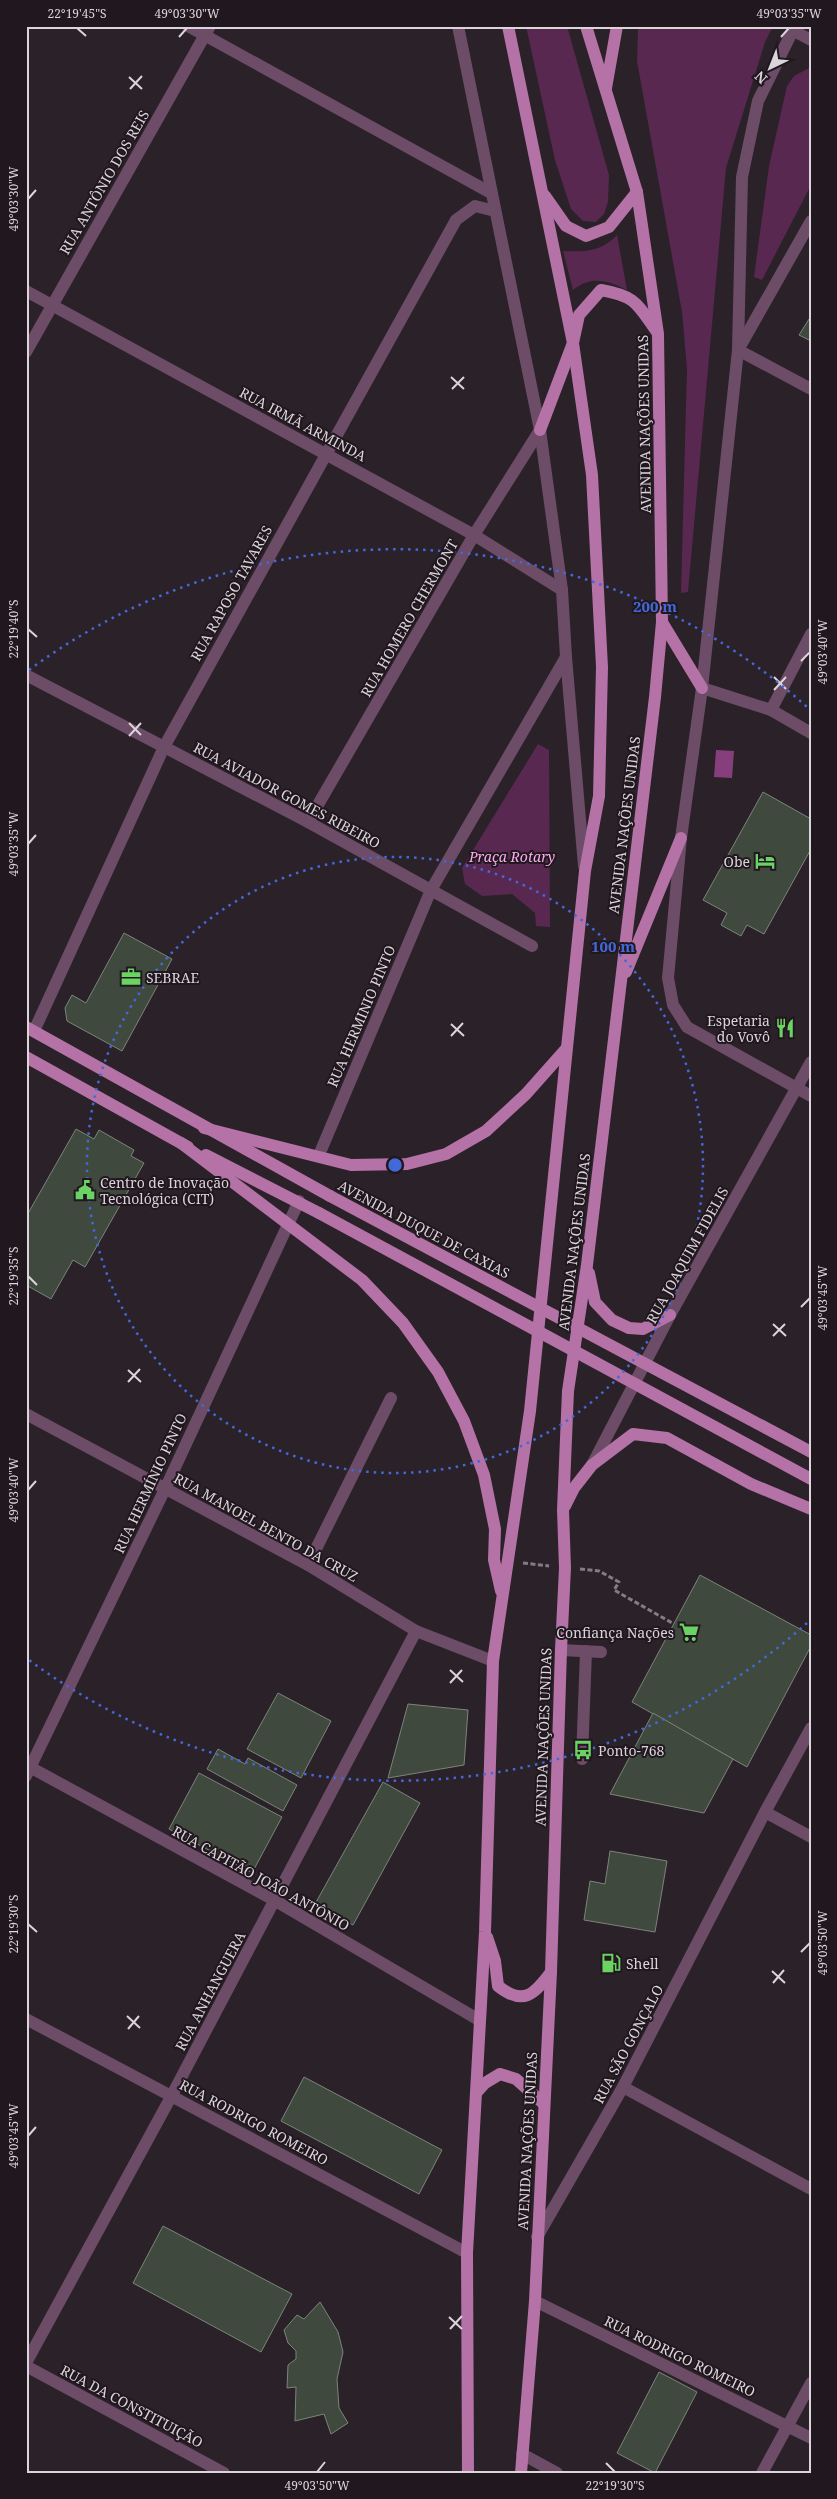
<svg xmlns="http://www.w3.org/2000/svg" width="837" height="2499" font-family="'Noto Serif',serif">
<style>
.green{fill:#582850}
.water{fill:#873e7c}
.building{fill:#3f493e;stroke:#7b857a}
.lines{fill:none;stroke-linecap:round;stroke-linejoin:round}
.path{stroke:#847c83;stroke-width:3;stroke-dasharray:5 2.5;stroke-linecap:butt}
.minor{stroke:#6c4c66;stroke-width:12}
.major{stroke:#b472a7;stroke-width:12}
.major-bridge{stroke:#b472a7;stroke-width:12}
.ticks{fill:none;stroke:#dbd4da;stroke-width:2}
.ring{fill:none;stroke:#4369d8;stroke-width:2.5;stroke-dasharray:2.5 5}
.labels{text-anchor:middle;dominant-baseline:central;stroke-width:4;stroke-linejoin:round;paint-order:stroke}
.street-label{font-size:14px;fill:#dbd4da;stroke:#21171f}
.park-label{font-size:14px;font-style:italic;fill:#fcabed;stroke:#21171f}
.poi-label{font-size:14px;fill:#dbd4da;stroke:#21171f;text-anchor:start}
.centre{fill:#4369d8;stroke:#21171f;stroke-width:2.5}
.ring-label{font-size:15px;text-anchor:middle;font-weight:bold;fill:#4369d8;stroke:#21171f;stroke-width:4;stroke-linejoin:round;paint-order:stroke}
.neatline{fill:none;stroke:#dbd4da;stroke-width:2}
.ticks-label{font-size:12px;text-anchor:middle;fill:#dbd4da}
</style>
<rect width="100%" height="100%" fill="#2b2129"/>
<g class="green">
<path d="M526,26H567L609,175L608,202L604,214L596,222L583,221L571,209L555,160Z"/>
<path d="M641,26H773L765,42L726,168L688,592L681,593L687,369L682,312L637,61L638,30Z"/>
<path d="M811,67V185L762,280L754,277L769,166L787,86L794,76Z"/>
<path d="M617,235L627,290C608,281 592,275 573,290L563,251C585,252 601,252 617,235Z"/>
<path d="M538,744L549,750L550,927L536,926L535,913L512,894L482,896L465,884L462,868Z"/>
</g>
<path class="water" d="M716,750L734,751L732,778L714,777Z"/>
<g class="building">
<path d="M811,316V341L799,335Z"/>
<path d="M763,792L811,819V849L764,934L747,925L741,936L721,925L727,913L703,900Z"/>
<path d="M124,933L172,959L122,1051L67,1021L65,1008L72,995L86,1003Z"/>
<path d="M76,1129L94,1139L99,1130L134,1150L131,1156L144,1163L85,1267L73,1260L51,1299L26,1285V1217Z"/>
<path d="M700,1575L811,1635V1646L747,1767L632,1702Z"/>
<path d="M278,1693L331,1721L301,1778L247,1749Z"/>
<path d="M408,1704L468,1710L464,1765L388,1778Z"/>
<path d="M653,1713L733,1759L704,1813L610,1794Z"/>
<path d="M218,1749L245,1764L248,1758L297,1785L283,1811L207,1769Z"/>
<path d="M199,1773L282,1817L252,1873L169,1829Z"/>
<path d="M383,1782L420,1803L353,1925L315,1904Z"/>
<path d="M610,1851L667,1861L655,1932L584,1920L590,1881L605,1884Z"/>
<path d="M304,2077L442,2150L419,2194L281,2121Z"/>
<path d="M163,2226L292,2294L261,2352L133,2283Z"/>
<path d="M320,2302L338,2332L343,2352L337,2379L339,2408L348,2423L331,2434L324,2414L295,2421L296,2387L287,2388L288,2365L296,2359V2351L288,2343L284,2330L297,2315L304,2319Z"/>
<path d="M659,2372L697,2392L655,2473L617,2453Z"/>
</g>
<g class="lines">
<g class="path">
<path d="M523,1563L549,1566"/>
<path d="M580,1569L599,1571L619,1582L614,1590L674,1624"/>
</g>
<g class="minor">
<path d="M188,26L491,193"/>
<path d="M458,26L540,430L562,590L566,657L584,866"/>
<path d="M795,26L758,101L742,177L738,350L702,688L681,838L668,978L673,1005L687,1027L811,1096"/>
<path d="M794,31L811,40"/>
<path d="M811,221L738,350L811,389"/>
<path d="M26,291L474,535L562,590"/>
<path d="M26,352L210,26"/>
<path d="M26,675L308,822L532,946"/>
<path d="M702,688L771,710L811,733"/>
<path d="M771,710L811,634"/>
<path d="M308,822L474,535L540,430"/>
<path d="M34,1031L164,747L456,220L475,206L495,211"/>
<path d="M319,1155L431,890L566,657"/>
<path d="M26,1414L308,1565L416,1631L493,1661"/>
<path d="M592,1465L670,1315L811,1062"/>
<path d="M308,1565L391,1398"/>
<path d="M561,1650L601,1652"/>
<path d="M582,1759L586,1651"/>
<path d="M26,1765L274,1900L479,2020"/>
<path d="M26,1776L165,1489L299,1201"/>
<path d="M765,1812L811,1837"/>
<path d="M26,2019L467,2253"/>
<path d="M623,2087L811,2189"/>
<path d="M537,2237L623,2087L765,1812L811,1728"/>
<path d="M535,2301L811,2438"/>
<path d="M26,2363L172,2095L416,1631"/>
<path d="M26,2366L224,2473"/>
<path d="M522,2454L557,2473"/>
<path d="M762,2473L811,2383"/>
</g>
<g class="major">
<path d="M606,88L617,26"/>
<path d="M545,196L566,226L586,236L609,227L637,192"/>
<path d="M540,430L573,343L579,315L601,290C636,296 637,304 657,332"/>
<path d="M662,622L702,688"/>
<path d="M626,972L681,838"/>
<path d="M26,1027L330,1196"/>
<path d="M26,1057L188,1147"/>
<path d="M204,1128L351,1165L407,1164L446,1154L486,1131L526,1094L566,1049"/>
<path d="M181,1143L362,1280L403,1323L438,1372L464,1421L484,1475L495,1529L494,1560L501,1591"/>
<path d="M206,1155L319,1213"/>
<path d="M589,1273L595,1302L612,1320L629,1328L643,1329L670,1315"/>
<path d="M565,1506L574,1488L592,1465L633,1434L667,1438L751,1484L811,1509"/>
<path d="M487,1937L495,1961L498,1986C523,2006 534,1995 551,1972"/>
<path d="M476,2093L485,2083L500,2074L516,2079L544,2104"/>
<path d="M468,2473L467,2253L485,1932L493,1661L530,1411L585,871L599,796L602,667L592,475L573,343L508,26"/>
<path d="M521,2473L535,2301L551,1972L561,1650L565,1568L563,1510L568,1391L587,1265L655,697L662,622L658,334L637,192L586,26"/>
</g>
<g class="major-bridge">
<path d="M330,1196L811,1452"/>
<path d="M319,1213L811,1479"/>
</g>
</g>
<path class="ticks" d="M77,28L86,36M179,37L187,28M781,37L789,28M129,77L142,89M130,89L142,76M28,199L36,190M451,377L464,389M452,389L464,377M28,629L37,637M801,661L810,652M774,677L786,689M774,690L786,677M129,723L141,735M129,736L141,723M28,844L36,835M451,1024L464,1036M451,1036L463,1023M28,1276L37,1285M801,1307L810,1298M773,1324L786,1336M773,1336L785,1324M128,1370L141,1382M128,1382L140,1369M28,1490L36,1481M450,1670L463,1682M450,1683L462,1670M28,1924L37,1932M801,1952L810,1943M772,1971L785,1983M773,1983L784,1970M127,2016L140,2028M128,2029L139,2016M28,2136L36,2127M449,2317L462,2329M450,2329L462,2316M606,2463L615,2472M317,2472L325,2462"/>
<g class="ring">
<circle cx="395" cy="1165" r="308"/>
<path d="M807 1623A616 616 0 0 1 29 1660M29 670A616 616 0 0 1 807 707"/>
</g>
<defs>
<symbol id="hotel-bare" viewBox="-9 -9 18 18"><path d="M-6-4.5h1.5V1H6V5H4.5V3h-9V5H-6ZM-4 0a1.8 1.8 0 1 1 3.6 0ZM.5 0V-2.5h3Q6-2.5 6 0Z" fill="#6bd363" stroke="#21171f" stroke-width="2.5" paint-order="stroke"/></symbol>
<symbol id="office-bare" viewBox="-9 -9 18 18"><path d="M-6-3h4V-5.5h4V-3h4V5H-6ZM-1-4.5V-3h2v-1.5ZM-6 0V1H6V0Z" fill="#6bd363" stroke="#21171f" stroke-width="2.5" paint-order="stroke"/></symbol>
<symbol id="restaurant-bare" viewBox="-9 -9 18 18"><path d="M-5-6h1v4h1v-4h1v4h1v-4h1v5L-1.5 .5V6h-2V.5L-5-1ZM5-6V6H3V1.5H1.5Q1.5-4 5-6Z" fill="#6bd363" stroke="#21171f" stroke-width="2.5" paint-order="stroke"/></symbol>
<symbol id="civic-bare" viewBox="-9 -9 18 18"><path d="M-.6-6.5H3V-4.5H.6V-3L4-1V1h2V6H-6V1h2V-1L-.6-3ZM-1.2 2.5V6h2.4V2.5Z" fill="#6bd363" stroke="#21171f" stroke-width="2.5" paint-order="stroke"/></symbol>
<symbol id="supermarket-bare" viewBox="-9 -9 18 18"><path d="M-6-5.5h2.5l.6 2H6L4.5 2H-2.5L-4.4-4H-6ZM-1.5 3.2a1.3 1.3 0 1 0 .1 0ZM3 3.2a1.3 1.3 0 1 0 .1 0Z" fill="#6bd363" stroke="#21171f" stroke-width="2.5" paint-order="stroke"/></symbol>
<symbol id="bus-bare" viewBox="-9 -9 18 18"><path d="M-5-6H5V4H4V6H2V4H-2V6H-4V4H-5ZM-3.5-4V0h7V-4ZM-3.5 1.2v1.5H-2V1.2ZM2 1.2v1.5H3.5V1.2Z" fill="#6bd363" stroke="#21171f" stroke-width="2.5" paint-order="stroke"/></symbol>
<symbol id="fuel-bare" viewBox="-9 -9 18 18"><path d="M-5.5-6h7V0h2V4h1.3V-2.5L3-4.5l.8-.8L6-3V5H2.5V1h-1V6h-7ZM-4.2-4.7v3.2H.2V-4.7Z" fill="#6bd363" stroke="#21171f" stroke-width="2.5" paint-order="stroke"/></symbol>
</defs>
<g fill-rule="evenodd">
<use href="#hotel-bare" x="751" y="847" width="28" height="28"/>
<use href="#office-bare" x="117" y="963" width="28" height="28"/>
<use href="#restaurant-bare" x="771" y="1014" width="28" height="28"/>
<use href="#civic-bare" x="71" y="1176" width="28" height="28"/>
<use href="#supermarket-bare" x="675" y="1618" width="28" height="28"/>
<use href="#bus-bare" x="569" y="1736" width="28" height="28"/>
<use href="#fuel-bare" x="597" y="1949" width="28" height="28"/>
</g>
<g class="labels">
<g class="street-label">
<text transform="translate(104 182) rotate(-60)">RUA ANTÔNIO DOS REIS</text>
<text transform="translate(303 424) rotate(28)">RUA IRMÃ ARMINDA</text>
<text transform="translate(644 424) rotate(-91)">AVENIDA NAÇÕES UNIDAS</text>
<text transform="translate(231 593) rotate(-61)">RUA RAPOSO TAVARES</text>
<text transform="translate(409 618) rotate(-60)">RUA HOMERO CHERMONT</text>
<text transform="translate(287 795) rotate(28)">RUA AVIADOR GOMES RIBEIRO</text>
<text transform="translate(624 825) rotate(-83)">AVENIDA NAÇÕES UNIDAS</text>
<text transform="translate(361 1016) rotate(-67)">RUA HERMINIO PINTO</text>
<text transform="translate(424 1229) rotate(28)">AVENIDA DUQUE DE CAXIAS</text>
<text transform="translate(574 1242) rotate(-83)">AVENIDA NAÇÕES UNIDAS</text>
<text transform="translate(687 1255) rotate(-61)">RUA JOAQUIM FIDELIS</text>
<text transform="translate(150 1483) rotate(-65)">RUA HERMÍNIO PINTO</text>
<text transform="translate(266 1527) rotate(29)">RUA MANOEL BENTO DA CRUZ</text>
<text transform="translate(543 1737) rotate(-88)">AVENIDA NAÇÕES UNIDAS</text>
<text transform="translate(261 1878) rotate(29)">RUA CAPITÃO JOÃO ANTÔNIO</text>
<text transform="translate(210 1991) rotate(-62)">RUA ANHANGUERA</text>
<text transform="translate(628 2044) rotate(-62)">RUA SÃO GONÇALO</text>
<text transform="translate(254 2122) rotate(28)">RUA RODRIGO ROMEIRO</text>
<text transform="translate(527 2141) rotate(-87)">AVENIDA NAÇÕES UNIDAS</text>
<text transform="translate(680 2356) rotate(26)">RUA RODRIGO ROMEIRO</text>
<text transform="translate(132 2406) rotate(28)">RUA DA CONSTITUIÇÃO</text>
</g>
<g class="park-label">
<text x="512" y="856">Praça Rotary</text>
</g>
<g class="poi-label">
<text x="750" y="861" text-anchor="end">Obe</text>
<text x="146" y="977">SEBRAE</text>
<text x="770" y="1020" text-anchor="end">Espetaria<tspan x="770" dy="16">do Vovô</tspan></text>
<text x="100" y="1182">Centro de Inovação<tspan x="100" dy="16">Tecnológica (CIT)</tspan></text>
<text x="674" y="1632" text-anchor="end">Confiança Nações</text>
<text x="598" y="1750">Ponto-768</text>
<text x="626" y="1963">Shell</text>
</g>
</g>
<circle cx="395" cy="1165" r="8" class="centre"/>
<g class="ring-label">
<text x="655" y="612">200 m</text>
<text x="613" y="952">100 m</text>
</g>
<rect width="837" height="2499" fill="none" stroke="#21171f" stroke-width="55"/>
<g transform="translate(770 68) rotate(223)" stroke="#21171f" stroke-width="4" paint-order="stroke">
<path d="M0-4L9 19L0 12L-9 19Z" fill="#dbd4da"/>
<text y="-8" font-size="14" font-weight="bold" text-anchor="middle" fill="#dbd4da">N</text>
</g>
<rect x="28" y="28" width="782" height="2444" class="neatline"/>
<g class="ticks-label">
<text x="77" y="18">22°19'45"S</text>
<text x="187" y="18">49°03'30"W</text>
<text x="789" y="18">49°03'35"W</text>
<text transform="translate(14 199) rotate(-90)" y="4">49°03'30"W</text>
<text transform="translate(14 629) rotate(-90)" y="4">22°19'40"S</text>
<text transform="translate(823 652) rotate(-90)" y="4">49°03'40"W</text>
<text transform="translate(14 844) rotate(-90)" y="4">49°03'35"W</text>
<text transform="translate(14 1276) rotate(-90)" y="4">22°19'35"S</text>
<text transform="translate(823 1298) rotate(-90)" y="4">49°03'45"W</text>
<text transform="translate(14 1490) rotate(-90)" y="4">49°03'40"W</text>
<text transform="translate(14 1924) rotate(-90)" y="4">22°19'30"S</text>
<text transform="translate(823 1943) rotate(-90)" y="4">49°03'50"W</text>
<text transform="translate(14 2136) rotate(-90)" y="4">49°03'45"W</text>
<text x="317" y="2490">49°03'50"W</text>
<text x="615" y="2490">22°19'30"S</text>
</g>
</svg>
